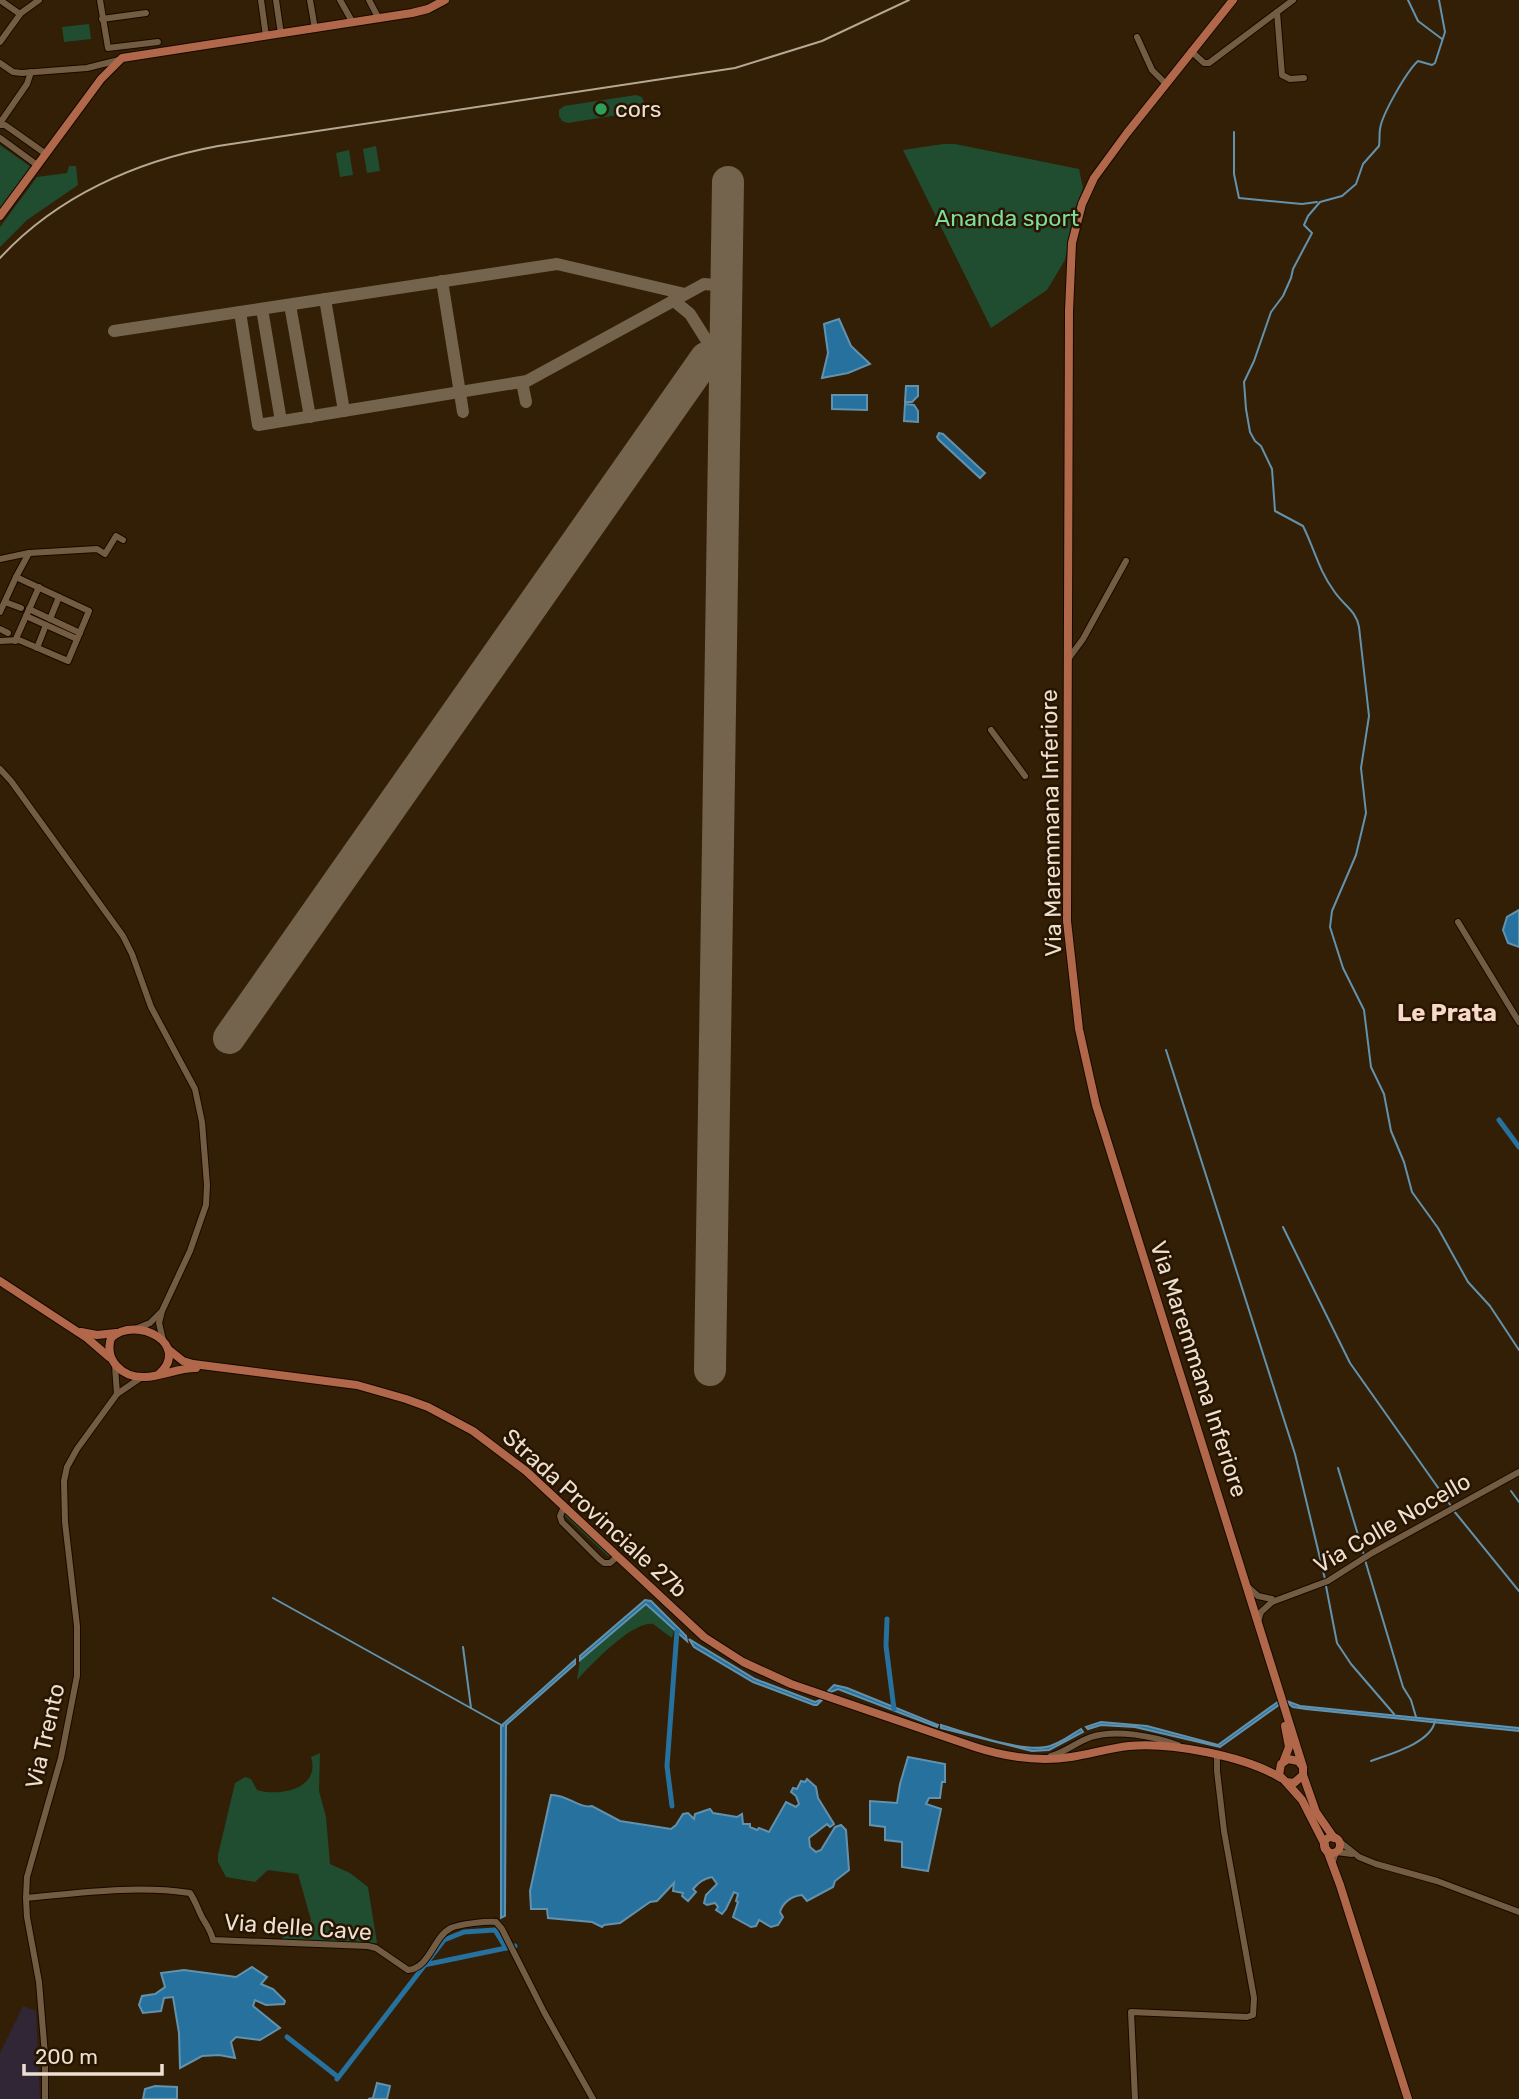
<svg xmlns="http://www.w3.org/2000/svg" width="1519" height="2099" font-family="Rubik,sans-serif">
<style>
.commercial{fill:#302635}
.green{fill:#204c30}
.water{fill:#26719e;stroke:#6292ad;stroke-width:2}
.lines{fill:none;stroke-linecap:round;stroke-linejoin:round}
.stream{stroke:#6292ad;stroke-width:2}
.canal{stroke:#26719e;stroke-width:5}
.taxiway{stroke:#74644d;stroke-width:12}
.runway{stroke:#74644d;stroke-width:32}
.minor-casing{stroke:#170900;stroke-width:8}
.major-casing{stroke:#170900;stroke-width:10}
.minor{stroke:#735c42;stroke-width:6}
.major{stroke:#b1674a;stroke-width:8}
.rail{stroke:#b6a895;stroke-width:2}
.leisure-dot{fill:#2e9e5b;stroke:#281500;stroke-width:2.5}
.labels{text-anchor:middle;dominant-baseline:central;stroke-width:5;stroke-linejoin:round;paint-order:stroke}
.poi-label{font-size:23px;fill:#ede0d1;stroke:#281500;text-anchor:start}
.park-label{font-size:23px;fill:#7ddd9d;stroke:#281500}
.street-label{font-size:23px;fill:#ede0d1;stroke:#281500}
.neighbourhood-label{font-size:24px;font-weight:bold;fill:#f7d8c9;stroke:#281500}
</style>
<rect width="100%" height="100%" fill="#321f05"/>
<path class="commercial" d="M23,2006L36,2011L40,2099H0V2053Z"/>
<g class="green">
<path d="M89,24L91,39L64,42L62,27Z"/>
<path d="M636,95L642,97L644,102L642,110L637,112L568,123L562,121L559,116V110L564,106Z"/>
<path d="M943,144H955L1079,169L1083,188L1073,214L1065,260L1047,290L991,328L903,150Z"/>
<path d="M0,145L31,167L1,208H0Z"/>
<path d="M376,146L380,171L367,173L363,149Z"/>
<path d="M349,150L353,175L340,177L336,153Z"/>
<path d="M69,166H76L78,185L27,220L0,247V227L37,177L67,173Z"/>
<path d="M564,1512L610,1555L609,1557L565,1516Z"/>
<path d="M646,1604L674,1630L672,1638L653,1624C632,1621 591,1665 577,1680L580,1660Z"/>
<path d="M320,1753L319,1791L326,1817L330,1864L350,1873L368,1887L377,1943L374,1944L282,1941L283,1935L305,1931L311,1920L298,1874L268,1870L255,1882L226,1877L218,1862V1855L235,1783L245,1777L251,1779L257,1790C279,1797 321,1789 311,1757Z"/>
</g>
<g class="water">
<path d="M839,319L851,346L870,364L848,373L822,378L828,353L824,324Z"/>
<path d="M906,386H918V396L912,402H905Z"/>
<path d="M832,395H867V410L832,409Z"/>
<path d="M905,404L914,405L918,411V422L904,421Z"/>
<path d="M939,433L943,434L985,473L980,478L939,440L937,437Z"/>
<path d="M1519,910V947L1508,943L1503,930L1507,917Z"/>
<path d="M645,1600L651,1601L686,1636L687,1641L646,1604L580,1660V1656Z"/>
<path d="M689,1639L755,1679L815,1702L823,1699L817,1705H814L753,1682L694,1647Z"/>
<path d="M575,1660V1664L506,1725L505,1916L501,1918V1726Z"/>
<path d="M834,1685L847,1688L938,1725L937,1727L838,1689L831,1692L828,1691Z"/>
<path d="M1284,1700L1300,1706L1519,1728V1731L1306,1709L1293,1707Z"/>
<path d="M1279,1701L1280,1704L1220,1747L1135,1727L1101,1725L1088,1729L1086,1727L1101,1722L1147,1726L1218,1745Z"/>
<path d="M941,1725C967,1733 1020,1752 1046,1747C1058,1745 1071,1735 1081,1729L1083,1732L1049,1750L1032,1751L941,1728Z"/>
<path d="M908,1757L945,1764V1782H942L940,1798H929L926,1804L941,1809L928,1871L902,1867V1842L885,1840V1827L870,1825V1801L897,1803L900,1784Z"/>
<path d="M807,1779L816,1787L818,1798L834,1824L830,1827L827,1824L809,1838L810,1847L816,1852L821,1850L835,1827L841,1825L846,1830L849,1870L835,1881L833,1887L807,1901L802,1895C792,1896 783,1902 780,1912L783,1917L778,1925L771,1927L759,1920L756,1926L751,1927L733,1917L738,1902L736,1901L738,1894L734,1892L726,1909L722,1914L716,1910L718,1907L715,1903L707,1905L704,1903L706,1895L717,1884L712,1877C703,1879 699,1882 693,1889L696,1892L688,1901L682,1896L683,1893L673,1891L674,1883L657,1901L650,1902L620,1923L604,1925L602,1927L592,1922L548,1918L547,1909H531L530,1891L551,1795C566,1794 580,1809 592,1806L620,1821L671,1829L676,1825L683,1814L688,1813L694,1819L695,1814L710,1809L713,1813L737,1817L742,1814L743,1824H750V1827L757,1830L759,1828L769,1832L786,1802L796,1807L799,1804L796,1796L791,1792L793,1788L797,1789L801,1781L805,1782Z"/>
<path d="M252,1967L267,1977L261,1984L273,1989L285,2001L284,2004L266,2005L255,2000L253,2006L280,2028L260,2040L236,2037L231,2042L235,2058L219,2055L202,2056L180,2068L179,2033L173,1997L164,1998L161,2011L143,2013L139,2005L142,1996L155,1994L165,1987L161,1973L184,1970L236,1977Z"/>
<path d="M377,2083L390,2086L387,2099H368L373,2098Z"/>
<path d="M155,2086L177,2087V2099H143L145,2089Z"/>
</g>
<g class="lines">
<g class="stream">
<path d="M1408,0L1418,21L1442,39"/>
<path d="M1439,0L1445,32L1435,63L1432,65L1418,61C1407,71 1382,114 1380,129C1379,134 1380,140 1379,146L1363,164L1356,184L1342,196L1320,202L1308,216L1304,225L1312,233L1293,269L1291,278L1283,296L1271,312L1254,361L1244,382L1246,409L1250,432L1255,441L1261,446L1272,469L1275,511L1303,526C1314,548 1319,571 1334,591C1343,605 1356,610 1359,627L1369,716L1361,768L1366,813L1356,855L1332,911L1330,927L1343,968L1364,1010L1371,1067L1384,1094L1391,1131L1404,1162L1412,1192L1438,1228L1468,1282L1490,1306L1519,1350"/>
<path d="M1234,132V174L1239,198L1302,204L1317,202"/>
<path d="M1166,1050L1295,1454L1325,1579"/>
<path d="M1283,1227L1350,1363L1451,1506"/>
<path d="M1338,1468L1364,1555"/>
<path d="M1511,1491L1519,1502"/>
<path d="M1454,1511L1519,1591"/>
<path d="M1365,1560L1403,1687L1411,1700L1416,1717"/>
<path d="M1326,1586L1337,1643L1351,1664L1394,1714"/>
<path d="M273,1598L503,1726"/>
<path d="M463,1647L471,1708"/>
<path d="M1371,1761C1390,1754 1431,1743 1435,1721"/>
</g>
<g class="canal">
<path d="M1499,1120L1519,1147"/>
<path d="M887,1619L886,1646L894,1709"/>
<path d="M672,1806L667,1766L677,1631"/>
<path d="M424,1965L506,1948"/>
<path d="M287,2037L338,2077"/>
<path d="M337,2079L444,1940L464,1932L495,1930L506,1948L515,1946"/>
</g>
<g class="taxiway">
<path d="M442,281L463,412"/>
<path d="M325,299L344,411"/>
<path d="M673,300L690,314L707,341L706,358"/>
<path d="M290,305L310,417"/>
<path d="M262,309L281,421"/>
<path d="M240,312L258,425L527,381L704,284L727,286"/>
<path d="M114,331L557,264L685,294"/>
<path d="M522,382L526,402"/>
</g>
<g class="runway">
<path d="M229,1038L706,358"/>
<path d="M710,1370L728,182"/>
</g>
<defs>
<g id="minor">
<path d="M0,0L20,14"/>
<path d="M100,0L108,48L158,42"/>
<path d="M261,0L266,36"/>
<path d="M276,0L281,34"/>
<path d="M310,0L315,29"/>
<path d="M340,0L353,23"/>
<path d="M369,0L379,19"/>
<path d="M1277,12L1282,75L1290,79L1304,78"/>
<path d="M102,19L146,13"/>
<path d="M1137,37L1152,70L1166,84"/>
<path d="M0,42L21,13L39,0"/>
<path d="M1191,51L1204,63H1209L1293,0"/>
<path d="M0,63L13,72L22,73L87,68L119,60"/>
<path d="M0,123L27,84L31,72"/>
<path d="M0,125H5L46,154"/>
<path d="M0,138L37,165"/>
<path d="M29,553L97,549L105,554L116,536L123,540"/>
<path d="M0,559L29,553L16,577L89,611L68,661L19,640L0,641"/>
<path d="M5,602L21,608"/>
<path d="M29,609L80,633"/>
<path d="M0,612L16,577"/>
<path d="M26,616L77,639"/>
<path d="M50,619L59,597"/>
<path d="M0,629L8,633"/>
<path d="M15,641L39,587"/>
<path d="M37,648L46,625"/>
<path d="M1069,658L1083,639L1126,561"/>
<path d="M991,730L1025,776"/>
<path d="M0,769L11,781L123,936L132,954L151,1007L195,1089L202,1122L207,1185L206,1205L190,1251L162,1311L159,1323L163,1340"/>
<path d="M1458,922L1519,1022"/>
<path d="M135,1329L150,1323L160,1313"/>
<path d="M115,1366L117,1394"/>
<path d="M564,1507L560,1516L562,1522L599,1559L604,1563H610L618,1556"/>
<path d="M1248,1587L1258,1596L1272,1599"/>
<path d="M1258,1622L1261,1612L1272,1602L1328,1581L1372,1553L1519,1472"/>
<path d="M1051,1756C1065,1752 1077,1742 1091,1737C1116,1729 1153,1736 1178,1745"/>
<path d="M1339,1841L1359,1857L1376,1864L1437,1881L1519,1912"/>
<path d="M1333,1861L1336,1852L1352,1854"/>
<path d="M26,1898C80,1893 135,1885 190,1893C196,1902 198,1910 203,1919C208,1927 211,1931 213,1940L368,1946L376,1948L408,1970C430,1968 433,1937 451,1928C460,1924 487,1921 496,1922L502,1929L544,2012L593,2099"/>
<path d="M45,2099V2055L39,1982L27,1917L26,1898L27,1877L61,1758L77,1676V1626L65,1522L64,1481L67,1467L77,1449L117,1394L142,1377"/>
<path d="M1135,2099L1131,2012L1247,2017L1253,2015L1254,1998L1224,1831L1217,1771V1756"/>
</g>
<g id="major">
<path d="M1233,0L1127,133L1094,178L1082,204L1072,243L1069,311L1067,921L1079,1029L1096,1105L1303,1767V1775L1294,1783L1286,1782L1279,1775L1281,1764L1288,1759L1298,1761L1303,1767"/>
<path d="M0,216L101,79L122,58L412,13L428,9L445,0"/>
<path d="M0,1281L87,1338L109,1357"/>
<path d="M81,1332L97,1335L116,1333"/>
<path d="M168,1349L183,1361L193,1364L357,1385L406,1399L428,1407L473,1431L526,1471L704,1637L743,1662L791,1684L975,1747C1006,1757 1038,1762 1071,1757C1090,1754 1110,1748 1129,1746C1171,1742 1245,1756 1281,1778"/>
<path d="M158,1375C193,1345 136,1314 111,1338C104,1361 123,1378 145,1377C163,1376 178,1368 196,1368"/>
<path d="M1284,1760L1289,1747L1285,1726"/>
<path d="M1303,1775L1316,1812L1334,1838"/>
<path d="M1286,1782L1302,1800L1325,1845"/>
<circle cx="1332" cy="1845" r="8"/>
<path d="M1327,1850L1340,1885L1408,2099"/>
</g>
</defs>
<use href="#minor" class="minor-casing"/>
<use href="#major" class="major-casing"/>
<use href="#minor" class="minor"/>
<use href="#major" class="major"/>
<path class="rail" d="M0,258C57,196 137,161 218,146L735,68L822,41L909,0"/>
</g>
<circle class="leisure-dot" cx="601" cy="109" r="7"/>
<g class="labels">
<g class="poi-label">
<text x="615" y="109">cors</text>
</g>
<g class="park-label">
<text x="1007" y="218">Ananda sport</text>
</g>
<g class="street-label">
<text transform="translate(1051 823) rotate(-91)">Via Maremmana Inferiore</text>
<text transform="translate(1199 1369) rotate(72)">Via Maremmana Inferiore</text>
<text transform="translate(595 1513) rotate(42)">Strada Provinciale 27b</text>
<text transform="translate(1392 1523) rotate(-30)">Via Colle Nocello</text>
<text transform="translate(45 1736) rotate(-77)">Via Trento</text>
<text transform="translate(298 1927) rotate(4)">Via delle Cave</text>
</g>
<g class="neighbourhood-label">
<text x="1447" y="1013">Le Prata</text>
</g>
</g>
<path d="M24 2064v10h138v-10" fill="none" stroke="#ede0d1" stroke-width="3.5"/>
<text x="35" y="2064" font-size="21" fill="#ede0d1" stroke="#281500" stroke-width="5" paint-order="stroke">200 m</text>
</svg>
